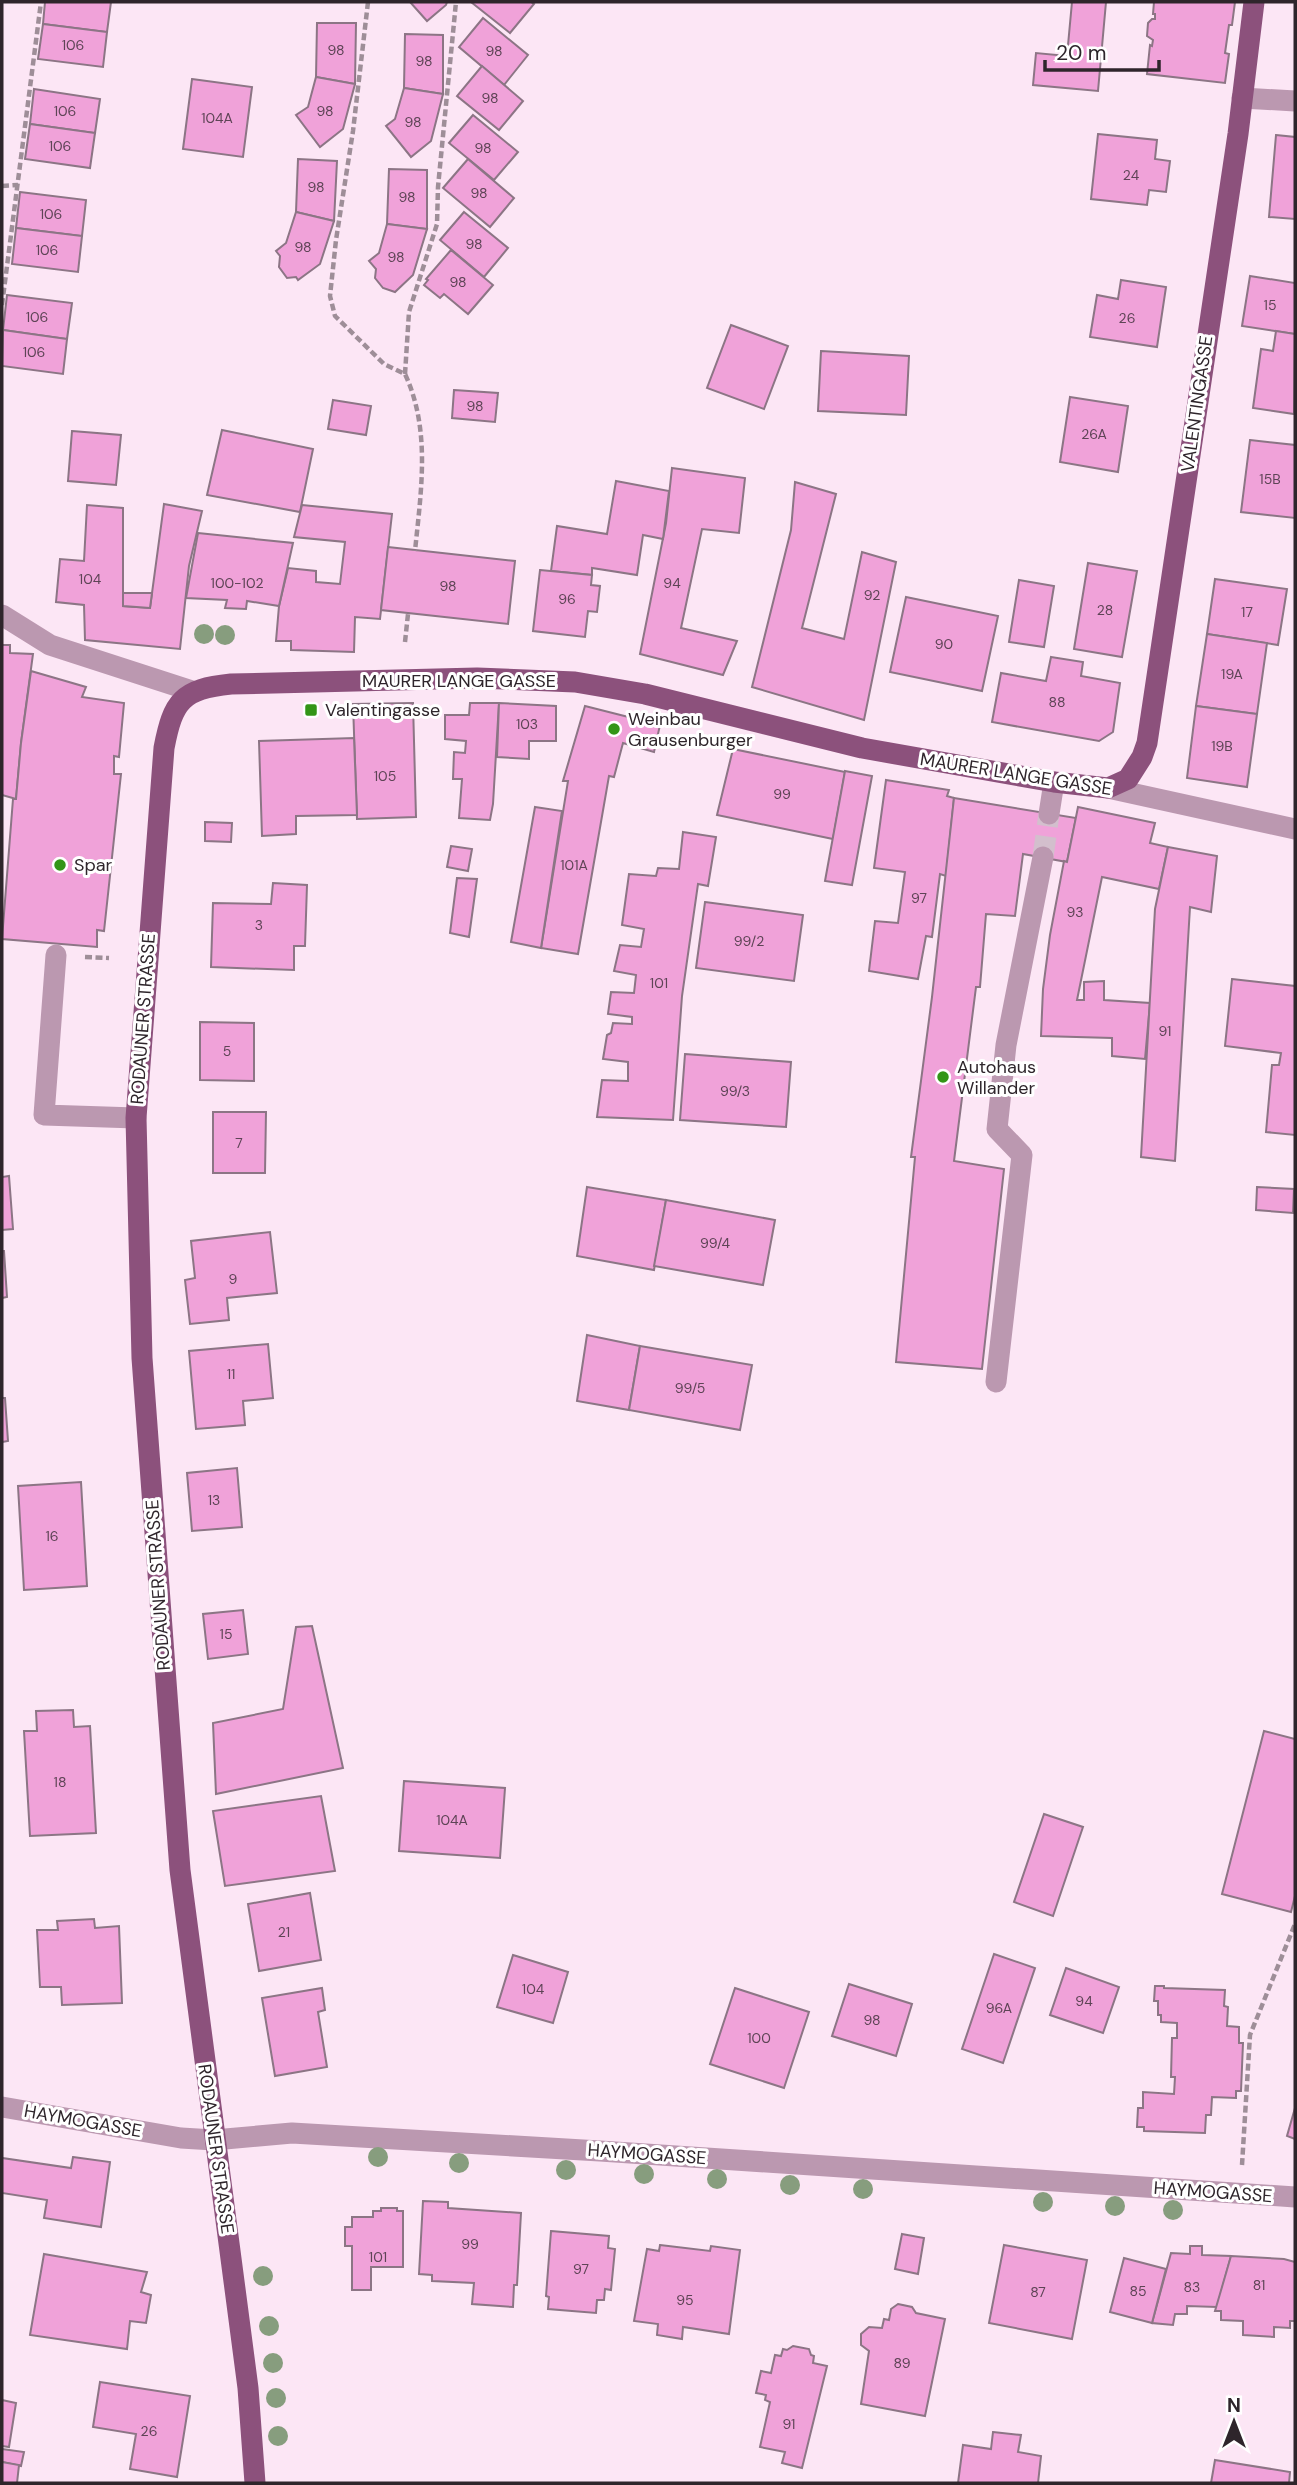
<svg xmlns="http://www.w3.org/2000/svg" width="1297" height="2485" font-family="'DM Sans',sans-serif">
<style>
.building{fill:#f0a2d9;stroke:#8c7585;stroke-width:2}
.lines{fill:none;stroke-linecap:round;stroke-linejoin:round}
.minor-tunnel{stroke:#d3bfcd;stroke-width:21;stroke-dasharray:21 10;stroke-linecap:butt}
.path{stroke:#9e8e98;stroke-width:4.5;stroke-dasharray:7 3.5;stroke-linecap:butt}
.minor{stroke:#bb98b0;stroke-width:21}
.major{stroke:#8c517c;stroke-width:21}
.tree{fill:#879d7e}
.poi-dot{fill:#339517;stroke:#fff;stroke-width:2.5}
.labels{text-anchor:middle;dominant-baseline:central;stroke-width:6;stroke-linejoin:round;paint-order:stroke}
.number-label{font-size:14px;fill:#5e4456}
.street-label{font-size:18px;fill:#2e252b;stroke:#fff}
.poi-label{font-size:18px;fill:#2e252b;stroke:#fff;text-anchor:start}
</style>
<rect width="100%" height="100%" fill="#fce6f5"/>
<g class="building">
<path d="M45,2H111L107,32L43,24Z"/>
<path d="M410,2H447L446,5L427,21Z"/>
<path d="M471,2H531L534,4L510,33Z"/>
<path d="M1072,2H1106L1098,91L1033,85L1036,53L1067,56Z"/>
<path d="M1154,2H1235L1232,25H1229L1225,53L1229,54L1225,83L1147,74L1150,45L1152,46L1153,40L1147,36L1148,23L1152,19H1155V14H1153Z"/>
<path d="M483,18L528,55L504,85L459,47Z"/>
<path d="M317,23H356L355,84L316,77Z"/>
<path d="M43,24L107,32L103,67L38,59Z"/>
<path d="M405,34L443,35V94L404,88Z"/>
<path d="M482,66L523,101L499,130L457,96Z"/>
<path d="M316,77L355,84L343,129L320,147L296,115L308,107Z"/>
<path d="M192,79L252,87L243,157L183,149Z"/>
<path d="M404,88L443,94L431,141L411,157L386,126L395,119Z"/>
<path d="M34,89L100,99L95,133L30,124Z"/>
<path d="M473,115L518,152L494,180L449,143Z"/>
<path d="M30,124L95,133L90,168L25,159Z"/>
<path d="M1098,134L1157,140L1155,159L1170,161L1166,192L1149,190L1147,205L1091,199Z"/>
<path d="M1276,135L1295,137V219L1269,217Z"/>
<path d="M298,159L337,161L334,221L296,212Z"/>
<path d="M468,159L514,198L490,227L443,188Z"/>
<path d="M389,169L427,170V229L387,224Z"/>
<path d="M20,192L86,200L82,236L16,228Z"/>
<path d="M296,212L334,221L320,264L298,280L296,277L287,278L279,267L280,256L276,251L286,243Z"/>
<path d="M464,212L508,248L484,277L440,240Z"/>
<path d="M387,224L427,229L413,275L395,292L383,288L375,278L376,269L369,261L379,253Z"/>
<path d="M16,228L82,236L78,272L12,264Z"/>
<path d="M451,250L493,285L468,314L444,294L440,298L424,285L428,280L426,279Z"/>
<path d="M1250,276L1295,283V334L1242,326Z"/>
<path d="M1121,280L1166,287L1157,347L1090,337L1097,295L1118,299Z"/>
<path d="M7,295L72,303L67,339L3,330Z"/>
<path d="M731,325L788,346L764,409L707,388Z"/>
<path d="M3,330L67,339L63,374L2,366Z"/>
<path d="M1276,331L1295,334L1294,414L1253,408L1261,349L1273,351Z"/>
<path d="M821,351L909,356L906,415L818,411Z"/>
<path d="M454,390L498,393L495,422L452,418Z"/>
<path d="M1070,397L1128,406L1118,472L1060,462Z"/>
<path d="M333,400L371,406L366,435L328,429Z"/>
<path d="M222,430L313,449L300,512L207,495Z"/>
<path d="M72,431L121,435L116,485L68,481Z"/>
<path d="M1250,440L1295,445V518L1241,512Z"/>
<path d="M672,468L745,478L739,533L702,529L681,628L737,641L723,675L640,654L666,523Z"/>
<path d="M616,481L669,491L663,539L643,535L637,575L592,568V575L551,571L557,526L607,534Z"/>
<path d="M795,482L836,494L802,628L844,639L862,552L896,562L864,720L752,687L791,530Z"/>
<path d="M164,504L202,511L189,566L180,649L85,640L84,605L56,602L60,559L84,561L87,505L123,508V606L150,608Z"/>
<path d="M302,505L392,514L380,619L355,617L354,652L291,650V641H276L279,606L288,568L316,571V582L340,584L345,542L294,537Z"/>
<path d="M198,533L293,543L279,606L247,601L246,609L225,608L227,600L186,598Z"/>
<path d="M388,547L515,561L508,624L381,610Z"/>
<path d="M1088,563L1137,571L1122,657L1074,649Z"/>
<path d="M540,570L592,575L591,585L600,586L597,612L588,611L585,637L533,631Z"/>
<path d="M1215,579L1287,589L1278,645L1207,634Z"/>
<path d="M1019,580L1054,586L1044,647L1009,642Z"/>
<path d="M123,593H152L150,608L123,606Z"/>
<path d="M906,597L998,616L982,691L890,672Z"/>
<path d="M1207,634L1267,643L1257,714L1196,706Z"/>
<path d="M2,645H10V653L33,654L21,743L16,799L2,795Z"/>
<path d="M1051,657L1083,662L1081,676L1120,683L1113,732L1099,741L992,722L1001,673L1046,681Z"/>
<path d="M31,671L86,687L82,697L124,703L119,757L114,756V774H121L104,931L97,930V947L2,939L13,799H16L21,743Z"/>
<path d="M413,703L416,817L357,819L353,704Z"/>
<path d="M470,703H499L493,804L490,820L459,818L462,779H453L454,752L465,753L466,741L445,739V715H469Z"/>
<path d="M499,703L556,706V741H529V759L497,757Z"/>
<path d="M585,706L660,725L654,752L623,743L614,777L609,776L578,954L541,948L568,781H563Z"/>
<path d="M1196,706L1257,714L1247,787L1187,778Z"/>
<path d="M354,738L357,815L296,816V834L262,836L259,741Z"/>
<path d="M733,749L845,772L833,839L717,815Z"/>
<path d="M845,771L872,776L852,885L825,881Z"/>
<path d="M886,780L949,790L947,796L954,798L946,876L940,874L932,937L926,936L918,979L869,971L875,921L898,923L905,872L874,868Z"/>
<path d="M954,798L1076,818L1067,862L1023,854L1015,916L986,914L980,987H976L954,1161L1004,1169L982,1369L896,1362L915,1157H911L932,997Z"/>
<path d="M535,807L562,811L541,948L511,942Z"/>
<path d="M1078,807L1155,823L1150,843L1168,847L1159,889L1102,877L1077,1000H1084V982L1104,981V1000L1150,1003L1145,1059L1112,1056V1038L1041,1036L1043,989L1050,935L1064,861L1067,862Z"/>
<path d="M205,822L232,823L231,842L205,841Z"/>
<path d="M683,832L716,837L708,886L698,884L682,996L673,1120L597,1117L602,1080L628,1081V1062L603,1059L607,1035L611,1033L613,1023L632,1024V1017L608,1014L611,992L634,993L636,975L614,971L620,945L641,947L644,929L622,925L629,874L656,876L658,868L679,869Z"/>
<path d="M451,846L472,849L468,871L447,867Z"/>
<path d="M1168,847L1217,856L1211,912L1190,907L1175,1161L1141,1157L1155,909Z"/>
<path d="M457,878L477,879L469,937L450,933Z"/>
<path d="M273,883L307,885L305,946H294V970L211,967L213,903L271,904Z"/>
<path d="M705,902L803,915L794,981L696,968Z"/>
<path d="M1232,979L1295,986V1135L1266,1132L1272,1065H1279L1281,1053L1225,1046Z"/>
<path d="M200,1022L254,1023V1081L200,1080Z"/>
<path d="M685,1054L791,1062L786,1127L680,1120Z"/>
<path d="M213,1112H266L265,1173H213Z"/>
<path d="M9,1176L13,1229L2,1230V1177Z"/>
<path d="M587,1187L666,1200L654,1270L577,1256Z"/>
<path d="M1257,1187L1294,1189L1293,1213L1256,1210Z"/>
<path d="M666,1200L775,1220L763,1285L654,1266Z"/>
<path d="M270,1232L277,1293L227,1298L229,1320L190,1324L185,1280L195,1278L191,1241Z"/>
<path d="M2,1251H4L7,1297L2,1298Z"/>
<path d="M587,1335L640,1346L629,1410L577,1401Z"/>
<path d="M268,1344L273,1398L243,1401L245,1425L196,1429L189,1351Z"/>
<path d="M640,1346L752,1365L740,1430L629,1410Z"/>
<path d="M2,1398H5L8,1441L2,1442Z"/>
<path d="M237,1468L242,1527L192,1531L187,1473Z"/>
<path d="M81,1482L87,1586L24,1590L18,1486Z"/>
<path d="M243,1610L248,1654L208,1659L203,1614Z"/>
<path d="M312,1626L343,1768L216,1794L213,1723L283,1709L296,1627Z"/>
<path d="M73,1710L74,1727L90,1726L96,1833L30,1836L24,1731H37L36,1711Z"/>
<path d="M1264,1731L1295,1739V1896L1291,1912L1222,1894Z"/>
<path d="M404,1781L505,1788L500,1858L399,1851Z"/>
<path d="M321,1796L335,1871L225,1886L213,1811Z"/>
<path d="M1044,1814L1083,1827L1053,1916L1014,1902Z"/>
<path d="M310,1893L321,1960L259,1971L248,1904Z"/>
<path d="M94,1919L95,1928L119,1926L122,2003L62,2005L61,1987H40L37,1930H58L57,1921Z"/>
<path d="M994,1954L1035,1968L1003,2063L962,2049Z"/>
<path d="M513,1955L568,1972L553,2023L497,2007Z"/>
<path d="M1066,1968L1119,1987L1103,2033L1050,2015Z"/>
<path d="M849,1984L912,2004L896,2056L832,2036Z"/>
<path d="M1155,1986H1164V1988L1225,1990L1224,2006L1228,2007L1227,2026L1239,2027V2043H1243L1241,2091H1236V2098L1212,2097L1211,2115H1206L1205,2133L1144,2131V2127H1137L1138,2108H1143V2092L1174,2094L1175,2077H1171L1172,2038H1177V2023L1161,2022V2015H1158V2001H1154Z"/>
<path d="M322,1988L325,2010L318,2012L327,2067L275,2076L262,1998Z"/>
<path d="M735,1988L809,2012L784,2088L710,2064Z"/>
<path d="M1295,2108V2139L1287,2136Z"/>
<path d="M73,2157L110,2162L101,2227L44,2218L47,2200L2,2193V2158L71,2168Z"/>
<path d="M423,2201L448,2202V2208L521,2213L517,2285H514L513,2307L472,2304L474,2283L432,2281V2275L419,2274Z"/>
<path d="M381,2208H397V2211H403V2267H371V2290H352V2246H345V2227H352V2217H373V2211H381Z"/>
<path d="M551,2231L609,2236L608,2248L615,2249L611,2290L605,2289L604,2300H597L596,2313L548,2309L549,2297L546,2296Z"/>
<path d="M902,2234L924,2238L918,2274L895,2269Z"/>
<path d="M660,2245L710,2251L711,2246L740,2250L729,2334L683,2327L682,2339L657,2335L658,2324L634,2321L647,2249L659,2251Z"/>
<path d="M1004,2245L1087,2260L1072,2339L989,2323Z"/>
<path d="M1190,2246H1202V2255L1231,2256L1217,2307L1187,2306V2314H1175L1173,2325L1152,2323L1171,2253L1190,2254Z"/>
<path d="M44,2254L147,2272L141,2292L151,2295L146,2323L130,2321L127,2349L30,2335Z"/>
<path d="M1231,2256L1284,2259L1295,2262V2321H1290V2328L1274,2327V2337L1243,2335V2321L1221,2320V2311H1215Z"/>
<path d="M1124,2258L1166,2269L1152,2323L1110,2312Z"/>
<path d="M898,2304L912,2307L916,2313L945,2319L925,2416L861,2404L869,2351L861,2345V2334L869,2327L882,2328L884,2319L889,2320L891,2309Z"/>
<path d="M793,2346L809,2349L811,2355L814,2356L813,2363L827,2366L802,2468L782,2463L785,2452L760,2447L770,2402L765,2400L766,2395L756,2393L761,2371L771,2373L775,2355L781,2356L783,2349L787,2350Z"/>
<path d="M100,2382L190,2396L177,2477L130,2469L136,2434L93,2427Z"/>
<path d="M2,2400L16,2403L9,2447L2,2446Z"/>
<path d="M993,2432L1021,2435L1018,2452L1041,2456L1038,2483H958L963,2445L991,2449Z"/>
<path d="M2,2449L24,2452L21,2466L2,2462Z"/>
<path d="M1215,2460L1290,2472L1289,2483H1211Z"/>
<path d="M2,2462L19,2465L17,2483H2Z"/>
</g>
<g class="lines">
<path class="minor-tunnel" d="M1043,857L1049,814"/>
<g class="path">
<path d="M368,2L353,131L336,240L330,296L335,316L384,364L405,374C431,430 421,491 415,551"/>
<path d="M2,186L18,185"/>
<path d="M2,305L41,2"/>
<path d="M405,374L409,312L437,224L438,187L456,2"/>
<path d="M405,642L408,614"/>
<path d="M85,957L109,958"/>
<path d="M1242,2165L1250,2035L1295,1924"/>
</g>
<g class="minor">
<path d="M1242,98L1295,101"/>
<path d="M2,615L50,645L192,691"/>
<path d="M1108,788L1295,829"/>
<path d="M1049,814L1054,782"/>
<path d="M56,955L44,1115L136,1118"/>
<path d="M996,1382L1022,1155L997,1129L1006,1045L1043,857"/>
<path d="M2,2107L181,2138L214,2140L292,2133L600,2151L1295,2197"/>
</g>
<path class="major" d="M255,2483L248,2388L180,1870L142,1358L136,1118L164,748C173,701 182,689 231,684L477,678L575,682L645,694L862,748L1054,782L1108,788L1128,779L1142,757L1147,743L1238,134L1254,2"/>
</g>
<g class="tree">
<circle cx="204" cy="634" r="10"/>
<circle cx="225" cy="635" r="10"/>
<circle cx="378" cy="2157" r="10"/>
<circle cx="459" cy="2163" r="10"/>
<circle cx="566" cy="2170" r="10"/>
<circle cx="644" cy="2174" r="10"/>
<circle cx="717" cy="2179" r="10"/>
<circle cx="790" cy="2185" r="10"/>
<circle cx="863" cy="2189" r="10"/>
<circle cx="1043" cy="2202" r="10"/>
<circle cx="1115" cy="2206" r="10"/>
<circle cx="1173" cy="2210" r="10"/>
<circle cx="263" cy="2276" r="10"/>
<circle cx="269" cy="2326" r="10"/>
<circle cx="273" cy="2363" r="10"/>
<circle cx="276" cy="2398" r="10"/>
<circle cx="278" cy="2436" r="10"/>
</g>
<g class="poi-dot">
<rect x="304" y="703" width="14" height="14" rx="3.5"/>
<circle cx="614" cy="729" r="7"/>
<circle cx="60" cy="865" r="7"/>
<circle cx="943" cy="1077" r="7"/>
</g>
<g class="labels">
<g class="number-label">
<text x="73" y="45">106</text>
<text x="336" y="50">98</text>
<text x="494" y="51">98</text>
<text x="424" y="61">98</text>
<text x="490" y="98">98</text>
<text x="65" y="111">106</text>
<text x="325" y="111">98</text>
<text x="217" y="118">104A</text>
<text x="413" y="122">98</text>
<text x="60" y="146">106</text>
<text x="483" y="148">98</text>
<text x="1131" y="175">24</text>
<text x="316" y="187">98</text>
<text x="479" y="193">98</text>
<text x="407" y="197">98</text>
<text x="51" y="214">106</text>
<text x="474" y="244">98</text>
<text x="303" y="247">98</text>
<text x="47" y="250">106</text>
<text x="396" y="257">98</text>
<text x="458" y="282">98</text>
<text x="1270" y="305">15</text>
<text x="37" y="317">106</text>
<text x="1127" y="318">26</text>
<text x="34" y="352">106</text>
<text x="475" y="406">98</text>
<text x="1094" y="434">26A</text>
<text x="1270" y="479">15B</text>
<text x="90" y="579">104</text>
<text x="237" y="583">100-102</text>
<text x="672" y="583">94</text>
<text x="448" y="586">98</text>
<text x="872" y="595">92</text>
<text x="567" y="599">96</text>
<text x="1105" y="610">28</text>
<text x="1247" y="612">17</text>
<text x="944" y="644">90</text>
<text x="1232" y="674">19A</text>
<text x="1057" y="702">88</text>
<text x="527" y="724">103</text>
<text x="1222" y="746">19B</text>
<text x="385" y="776">105</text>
<text x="782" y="794">99</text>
<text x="574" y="865">101A</text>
<text x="919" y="898">97</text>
<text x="1075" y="912">93</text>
<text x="259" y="925">3</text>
<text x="749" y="941">99/2</text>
<text x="659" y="983">101</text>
<text x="1165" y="1031">91</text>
<text x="227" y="1051">5</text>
<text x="735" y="1091">99/3</text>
<text x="239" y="1143">7</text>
<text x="715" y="1243">99/4</text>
<text x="233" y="1279">9</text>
<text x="231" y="1374">11</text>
<text x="690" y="1388">99/5</text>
<text x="214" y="1500">13</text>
<text x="52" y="1536">16</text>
<text x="226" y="1634">15</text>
<text x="60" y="1782">18</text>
<text x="452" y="1820">104A</text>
<text x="284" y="1932">21</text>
<text x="533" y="1989">104</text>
<text x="1084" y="2001">94</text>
<text x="999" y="2008">96A</text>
<text x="872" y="2020">98</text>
<text x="759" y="2038">100</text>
<text x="470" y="2244">99</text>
<text x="378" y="2257">101</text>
<text x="581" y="2269">97</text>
<text x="1259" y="2285">81</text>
<text x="1192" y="2287">83</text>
<text x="1138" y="2291">85</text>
<text x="1038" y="2292">87</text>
<text x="685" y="2300">95</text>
<text x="902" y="2363">89</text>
<text x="789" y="2424">91</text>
<text x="149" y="2431">26</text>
</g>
<g class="street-label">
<text transform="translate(1197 404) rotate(-82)">VALENTINGASSE</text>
<text x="459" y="681">MAURER LANGE GASSE</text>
<text transform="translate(1016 774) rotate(9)">MAURER LANGE GASSE</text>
<text transform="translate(143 1019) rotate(-86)">RODAUNER STRASSE</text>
<text transform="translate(158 1585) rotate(-94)">RODAUNER STRASSE</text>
<text transform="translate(83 2121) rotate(10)">HAYMOGASSE</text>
<text transform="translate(216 2149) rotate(82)">RODAUNER STRASSE</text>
<text transform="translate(647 2154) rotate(4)">HAYMOGASSE</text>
<text transform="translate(1213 2192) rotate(4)">HAYMOGASSE</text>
</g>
<g class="poi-label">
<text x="325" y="710">Valentingasse</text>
<text x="628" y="719">Weinbau<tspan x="628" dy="21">Grausenburger</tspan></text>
<text x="74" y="865">Spar</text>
<text x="957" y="1067">Autohaus<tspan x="957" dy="21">Willander</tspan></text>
</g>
</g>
<rect width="1297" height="2485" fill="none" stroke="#2e252b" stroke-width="7"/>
<g transform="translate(1234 2422)" stroke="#ffffff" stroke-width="5" paint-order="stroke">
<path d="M0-5L12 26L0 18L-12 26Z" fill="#2e252b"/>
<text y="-10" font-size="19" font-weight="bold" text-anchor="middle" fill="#2e252b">N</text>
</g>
<path d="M1045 60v10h114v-10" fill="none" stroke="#2e252b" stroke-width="3.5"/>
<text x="1056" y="60" font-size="21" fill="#2e252b" stroke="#ffffff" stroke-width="5" paint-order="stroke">20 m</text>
</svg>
